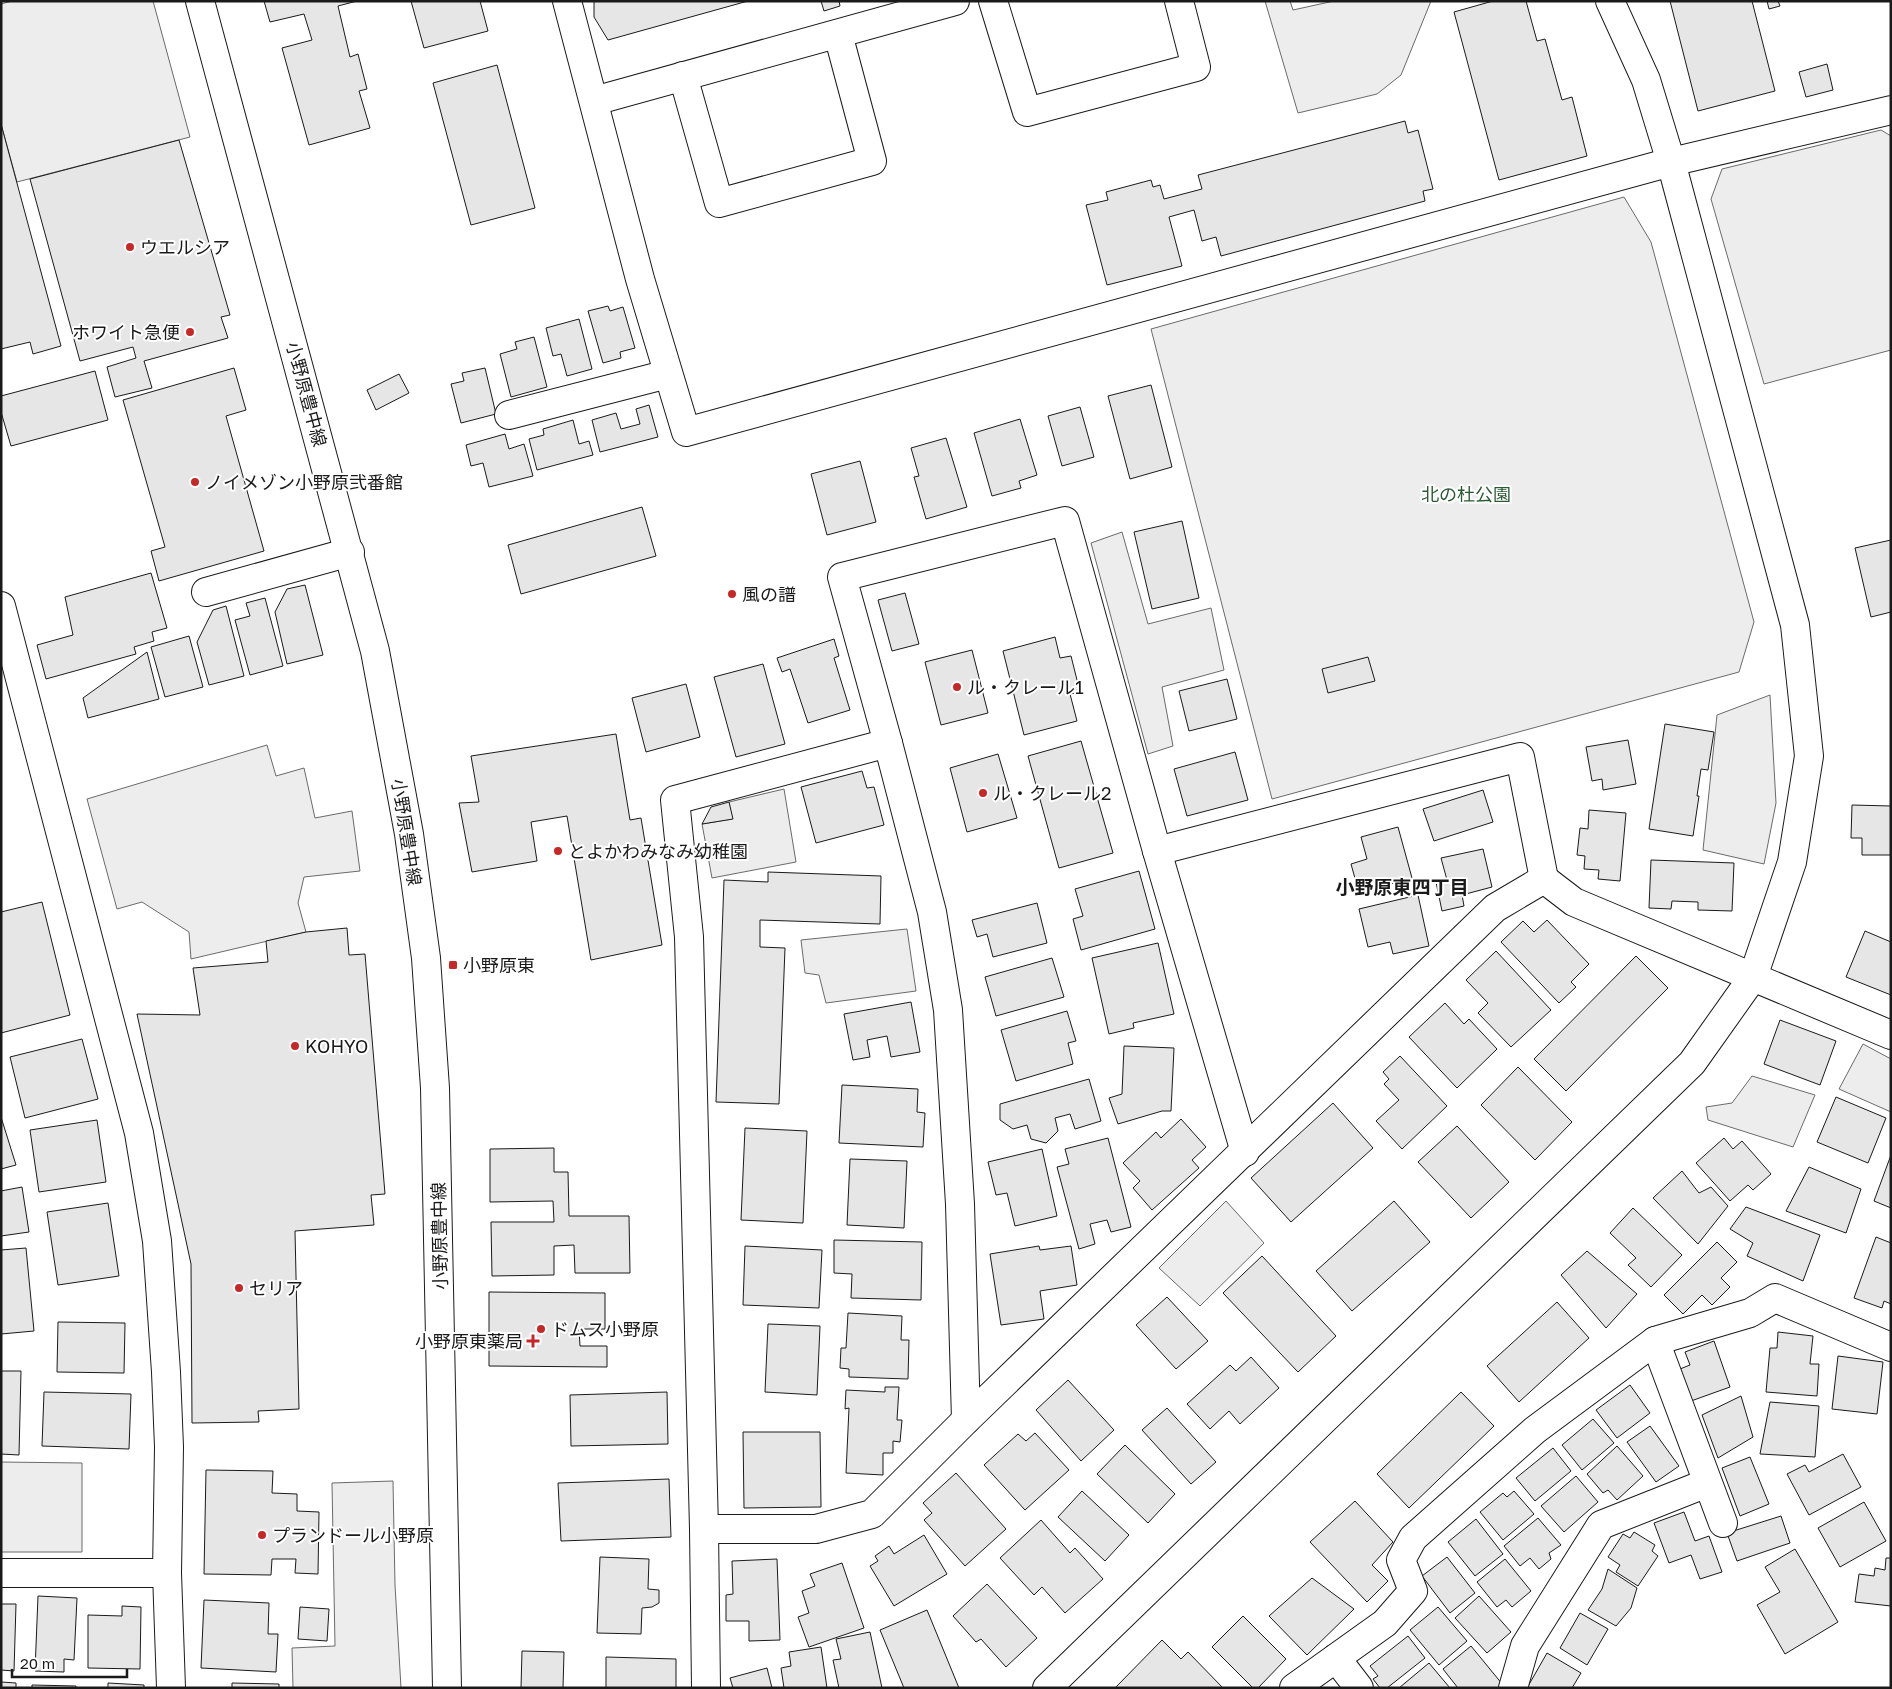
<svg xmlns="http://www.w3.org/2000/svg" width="1892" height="1689" font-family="'Golos Text','Noto Sans JP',sans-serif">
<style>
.built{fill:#ededed;stroke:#6a6a6a}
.building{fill:#e6e6e6;stroke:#1a1a1a}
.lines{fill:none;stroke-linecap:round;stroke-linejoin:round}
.minor-casing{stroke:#1a1a1a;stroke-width:30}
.minor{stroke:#fff;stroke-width:28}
.poi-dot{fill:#c62828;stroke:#fff;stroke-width:2}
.labels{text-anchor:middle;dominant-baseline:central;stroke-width:4;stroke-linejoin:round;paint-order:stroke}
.poi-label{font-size:18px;fill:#1a1a1a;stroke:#fff;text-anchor:start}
.street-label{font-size:18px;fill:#1a1a1a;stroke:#fff}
.park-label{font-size:18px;fill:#2b5a34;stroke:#fff}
.neighbourhood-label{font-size:19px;font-weight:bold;fill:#1a1a1a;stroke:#fff}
</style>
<rect width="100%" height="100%" fill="#fff"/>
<g class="built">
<path d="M12,1H153L190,137L17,182L1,124V4Z"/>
<path d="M1265,1H1290L1293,10L1334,1H1431L1401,75L1377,94L1298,113Z"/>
<path d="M1881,130L1891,136V350L1764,384L1711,199L1722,169Z"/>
<path d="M1624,197L1651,242L1754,622L1739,672L1272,799L1151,329Z"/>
<path d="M1122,532L1148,624L1211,608L1224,670L1162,687L1173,746L1148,754L1091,543Z"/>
<path d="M1770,695L1776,803L1764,864L1703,850L1717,715Z"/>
<path d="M267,745L276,776L304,768L315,818L352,811L360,871L304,877L298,903L306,932L191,959L189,932L142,902L117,909L87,799Z"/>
<path d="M784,789L796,862L712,878L702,824L732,819L729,802Z"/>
<path d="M907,929L916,991L826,1003L819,975L805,973L801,940Z"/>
<path d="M1863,1044L1891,1059V1112L1839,1089Z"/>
<path d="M1752,1076L1815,1095L1793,1147L1708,1120L1706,1107L1732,1103Z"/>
<path d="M1226,1201L1264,1243L1200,1306L1159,1268Z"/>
<path d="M1,1462L82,1463V1552H1Z"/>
<path d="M393,1481L395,1585L401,1688H293L292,1648L335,1646L332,1483Z"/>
</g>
<g class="building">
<path d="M264,1H357L338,6L350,57L358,54L367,89L359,91L370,128L309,145L282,48L312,40L304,14L270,22Z"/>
<path d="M411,1H480L488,31L424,48Z"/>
<path d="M594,1H748L608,40L594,17Z"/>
<path d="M821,1H839L840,6L824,11Z"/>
<path d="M1493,1H1526L1537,41L1545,39L1562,100L1572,97L1587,156L1499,180L1454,12Z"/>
<path d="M1670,1H1752L1775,91L1698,111Z"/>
<path d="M1767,1H1778L1780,6L1769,9Z"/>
<path d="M1827,64L1833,90L1806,97L1799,72Z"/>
<path d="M497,65L535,208L471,225L433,83Z"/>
<path d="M1405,121L1408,133L1418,130L1433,189L1423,191L1425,201L1221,256L1216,237L1202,241L1194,210L1169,217L1182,266L1107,285L1086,205L1108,200L1106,192L1151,180L1153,187L1160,185L1164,199L1202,189L1198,175Z"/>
<path d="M1,124L61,346L33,354L30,342L1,349Z"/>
<path d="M179,140L230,315L221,317L228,338L144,361L152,388L115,397L107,367L136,358L133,347L80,361L30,179Z"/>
<path d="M608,306L610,311L623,307L635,348L620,352L621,358L603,363L588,311Z"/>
<path d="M579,319L592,369L567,376L561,354L553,356L546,328Z"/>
<path d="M534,337L547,387L511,397L500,354L517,349L515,342Z"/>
<path d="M234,368L246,410L226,416L264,551L159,581L151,551L165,547L123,400Z"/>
<path d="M485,368L496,414L461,423L451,384L464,381L462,373Z"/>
<path d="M95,371L108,420L11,446L1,412V396Z"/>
<path d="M399,374L409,393L376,410L367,390Z"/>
<path d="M1151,385L1172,467L1130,479L1108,396Z"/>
<path d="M649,405L658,437L600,452L592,420L616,413L621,429L640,424L636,409Z"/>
<path d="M1080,407L1094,457L1062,466L1048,416Z"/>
<path d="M1020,419L1037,475L1019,481L1021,488L992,496L974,433Z"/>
<path d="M573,420L579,444L589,441L593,455L537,470L529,439L544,435L543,429Z"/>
<path d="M505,434L509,449L524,444L533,476L489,487L483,463L471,466L466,445Z"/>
<path d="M946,438L967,507L926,519L914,477L919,476L911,448Z"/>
<path d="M860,461L876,522L827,535L811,474Z"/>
<path d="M642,507L656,556L521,594L508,545Z"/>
<path d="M1182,521L1199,598L1152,609L1134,532Z"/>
<path d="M1891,540V612L1871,617L1855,548Z"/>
<path d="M151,573L167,628L152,632L154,641L134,647L136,654L46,679L37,645L73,635L65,597Z"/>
<path d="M305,585L323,655L287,664L275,612L287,589Z"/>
<path d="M905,593L919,644L892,651L878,600Z"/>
<path d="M265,598L283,666L250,675L235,620L250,616L246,603Z"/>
<path d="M226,606L244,676L209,685L197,642L213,610Z"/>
<path d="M189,636L203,687L165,697L151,647Z"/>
<path d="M1055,637L1060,658L1071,656L1080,692L1070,694L1077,721L1024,735L1003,651Z"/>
<path d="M834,639L839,656L834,658L850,710L808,723L790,669L782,672L777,658Z"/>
<path d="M972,650L988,713L941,725L925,662Z"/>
<path d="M147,652L159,699L88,718L83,698Z"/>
<path d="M1368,657L1375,681L1328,693L1322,669Z"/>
<path d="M763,664L785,744L736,757L714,677Z"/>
<path d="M1227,679L1237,719L1189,731L1179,691Z"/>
<path d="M686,684L700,737L646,752L632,698Z"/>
<path d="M1665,724L1714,732L1708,770L1701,769L1697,796H1699L1693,836L1649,829Z"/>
<path d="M616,734L630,820L641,818L662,945L591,960L567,816L531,822L537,861L472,872L459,803L479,802L471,756Z"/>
<path d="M1628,740L1636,784L1603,790L1602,779L1592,781L1586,747Z"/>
<path d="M1081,741L1113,853L1059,868L1028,756Z"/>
<path d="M1235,752L1248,800L1187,816L1174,769Z"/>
<path d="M998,754L1017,818L967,832L950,768Z"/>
<path d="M862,771L867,788L874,787L884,825L816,843L801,787Z"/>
<path d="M1483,790L1493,822L1434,841L1423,809Z"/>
<path d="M729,802L733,819L702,824L711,807Z"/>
<path d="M1852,805L1891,806V855H1862V838H1851Z"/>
<path d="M1589,810L1626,813L1620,881L1598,879L1599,870L1584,869L1585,856L1577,855L1580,828L1588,829Z"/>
<path d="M1398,827L1412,878L1359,893L1351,864L1367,859L1361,837Z"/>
<path d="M1483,849L1492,887L1462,895L1464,906L1442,911L1436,882L1447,880L1441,858Z"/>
<path d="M1651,860L1734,863L1732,911L1698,910V902L1672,901L1671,909L1649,908Z"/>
<path d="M1139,871L1155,929L1081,950L1073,919L1083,916L1075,889Z"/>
<path d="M768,872L881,876L880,924L760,920V947L785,948L779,1104L716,1102L724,880L768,882Z"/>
<path d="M1418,895L1429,946L1393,954L1390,942L1368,947L1359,909Z"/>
<path d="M42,902L70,1015L1,1033V912Z"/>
<path d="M1037,903L1047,943L993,957L987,934L977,937L972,920Z"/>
<path d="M1547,920L1589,964L1571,982L1576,987L1559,1003L1501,942L1523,921L1534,932Z"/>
<path d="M347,928L349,955L365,954L385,1194L371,1195L374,1225L295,1231L299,1409L258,1411L259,1422L192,1423L191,1264L137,1014L200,1015L193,968L268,962L266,941L306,932Z"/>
<path d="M1865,931L1891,942V995L1846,977Z"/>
<path d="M1158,943L1174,1014L1133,1023L1134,1028L1109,1034L1092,958Z"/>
<path d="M1496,951L1551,1010L1511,1047L1478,1013L1488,1003L1466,980Z"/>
<path d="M1636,956L1668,988L1566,1091L1534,1059Z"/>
<path d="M1052,958L1064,997L996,1016L985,977Z"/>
<path d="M911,1002L920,1052L891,1057L887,1036L867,1040L870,1057L853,1060L844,1014Z"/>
<path d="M1445,1003L1464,1024L1469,1019L1497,1049L1457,1088L1409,1037Z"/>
<path d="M1067,1011L1076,1041L1068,1043L1073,1064L1016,1081L1001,1030Z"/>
<path d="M1780,1020L1836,1041L1820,1085L1764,1064Z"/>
<path d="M82,1039L98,1099L25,1118L10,1057Z"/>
<path d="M1124,1046L1174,1048L1171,1111H1162L1118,1124L1109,1098L1122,1094Z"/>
<path d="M1400,1056L1447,1106L1402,1149L1376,1121L1399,1100L1384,1084L1389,1079L1383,1072Z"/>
<path d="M1518,1067L1572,1122L1535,1160L1481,1105Z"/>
<path d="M1089,1079L1101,1121L1075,1129L1070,1114L1055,1118L1058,1131L1046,1143L1031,1139L1027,1125L1013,1129L1000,1120V1104Z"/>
<path d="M842,1085L918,1089L917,1112L925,1113L923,1147L839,1143Z"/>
<path d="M1836,1097L1886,1118L1868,1163L1817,1142Z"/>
<path d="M1333,1103L1373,1148L1291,1222L1251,1178Z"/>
<path d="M1,1117L16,1165L1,1169Z"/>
<path d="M1181,1119L1206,1147L1192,1160L1199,1168L1152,1210L1133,1188L1140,1181L1123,1163L1156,1132L1161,1138Z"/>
<path d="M97,1120L106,1182L39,1192L30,1130Z"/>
<path d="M1457,1126L1509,1182L1471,1218L1418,1162Z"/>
<path d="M745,1128L807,1131L803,1223L741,1220Z"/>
<path d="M1108,1138L1131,1227L1111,1232L1107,1220L1090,1224L1095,1244L1079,1249L1057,1167L1069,1164L1065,1149Z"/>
<path d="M1724,1138L1733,1149L1742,1141L1771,1174L1753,1190L1748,1185L1730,1201L1696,1163Z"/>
<path d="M554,1148V1172H568L569,1216H629L630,1273H575L574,1245L554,1246V1275L492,1276L491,1222H554L553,1201L490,1202V1149Z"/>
<path d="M1042,1149L1057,1216L1015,1226L1007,1193L996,1195L988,1162Z"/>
<path d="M1891,1155V1208L1874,1201Z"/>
<path d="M850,1159L907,1161L904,1228L847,1225Z"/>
<path d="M1809,1167L1861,1189L1846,1233L1786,1211Z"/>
<path d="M1682,1171L1699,1193L1711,1187L1728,1206L1698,1244L1653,1198Z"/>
<path d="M22,1187L29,1232L1,1236V1191Z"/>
<path d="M1394,1201L1430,1242L1352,1311L1316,1271Z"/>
<path d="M108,1203L119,1276L58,1285L47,1212Z"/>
<path d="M1746,1207L1820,1235L1803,1281L1747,1256L1753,1243L1730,1229Z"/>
<path d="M1633,1208L1682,1255L1651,1287L1628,1265L1636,1258L1610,1233Z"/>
<path d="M1876,1237L1891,1243V1304L1884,1301L1882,1308L1854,1298Z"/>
<path d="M834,1240L922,1242L921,1300L851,1298L852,1274L834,1273Z"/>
<path d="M1717,1242L1737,1262L1721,1278L1730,1287L1712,1305L1702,1295L1683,1314L1664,1295Z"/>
<path d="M745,1246L822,1250L819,1308L743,1305Z"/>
<path d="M1039,1246L1040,1250L1071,1246L1077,1285L1040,1291L1044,1319L1001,1325L990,1254Z"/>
<path d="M26,1248L34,1331L1,1334V1250Z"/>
<path d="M1587,1251L1637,1294L1606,1328L1561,1275Z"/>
<path d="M1262,1256L1336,1336L1298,1372L1223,1293Z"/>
<path d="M489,1292L605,1293V1329H579L580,1346H607V1367L489,1366Z"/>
<path d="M1167,1297L1208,1341L1176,1369L1136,1325Z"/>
<path d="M1557,1302L1589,1338L1519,1402L1487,1366Z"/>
<path d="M848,1313L902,1316L901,1340H909L908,1379L849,1377V1369L840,1368L841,1348H846Z"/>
<path d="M58,1322L125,1323L124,1373L57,1372Z"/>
<path d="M768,1324L820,1326L817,1395L765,1392Z"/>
<path d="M1778,1332L1813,1336L1810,1364H1819L1817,1396L1766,1392L1770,1348H1777Z"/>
<path d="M1714,1341L1730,1387L1691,1401L1680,1369L1690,1365L1685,1352Z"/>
<path d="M1838,1356L1883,1362L1877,1414L1832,1409Z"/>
<path d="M1251,1357L1279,1388L1240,1424L1229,1411L1210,1429L1187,1404L1230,1365L1236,1371Z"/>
<path d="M1,1371H21L19,1455L1,1454Z"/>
<path d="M1068,1380L1114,1430L1081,1461L1036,1410Z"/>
<path d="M1630,1385L1650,1413L1617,1438L1596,1410Z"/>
<path d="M885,1387H899L897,1420H902L900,1442L893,1441V1453H883V1475L846,1473L849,1408L845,1409L846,1390L885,1392Z"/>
<path d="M44,1392L131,1394L129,1449L42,1446Z"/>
<path d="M667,1392L668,1444L571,1446L570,1395Z"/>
<path d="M1461,1392L1494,1426L1409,1508L1377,1474Z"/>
<path d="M1741,1396L1753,1437L1718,1458L1702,1415Z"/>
<path d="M1770,1402L1819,1406L1815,1457L1760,1454Z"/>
<path d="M1167,1408L1216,1462L1191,1484L1142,1430Z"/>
<path d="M1593,1419L1614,1443L1582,1470L1562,1445Z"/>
<path d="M1650,1426L1679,1466L1656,1482L1627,1442Z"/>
<path d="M743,1432H820L821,1507L744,1508Z"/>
<path d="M1035,1433L1069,1470L1025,1510L984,1465L1018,1434L1026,1441Z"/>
<path d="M1125,1445L1175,1494L1148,1523L1097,1474Z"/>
<path d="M1617,1446L1643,1476L1617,1500L1608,1490L1603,1493L1587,1474Z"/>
<path d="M1553,1448L1571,1471L1535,1501L1516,1478Z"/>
<path d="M1843,1454L1861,1487L1809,1515L1787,1474L1805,1465L1809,1472Z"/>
<path d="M1750,1457L1769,1504L1740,1516L1722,1468Z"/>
<path d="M206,1470L273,1471L272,1493L297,1494V1511L319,1512L318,1574L295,1573L296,1559H272L271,1575L204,1574Z"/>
<path d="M956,1473L1006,1529L965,1566L924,1520L932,1513L923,1503Z"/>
<path d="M1576,1476L1598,1502L1564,1532L1541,1506Z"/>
<path d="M669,1479L671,1537L561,1541L558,1483Z"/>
<path d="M1082,1491L1129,1535L1105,1561L1058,1517Z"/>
<path d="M1514,1491L1534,1514L1503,1540L1480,1512L1503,1493L1507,1497Z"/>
<path d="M1355,1501L1393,1542L1372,1565L1388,1581L1367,1602L1310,1542Z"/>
<path d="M1864,1502L1886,1541L1840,1567L1818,1528Z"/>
<path d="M1684,1512L1695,1541L1709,1536L1722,1572L1700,1579L1691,1555L1669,1563L1654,1523Z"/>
<path d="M1781,1516L1790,1543L1737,1561L1727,1533Z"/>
<path d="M1538,1518L1561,1545L1549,1553L1551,1559L1539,1569L1530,1558L1520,1566L1504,1546Z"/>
<path d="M1476,1519L1503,1554L1475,1576L1448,1542Z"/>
<path d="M1041,1520L1070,1553L1075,1548L1103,1579L1065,1613L1042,1587L1034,1595L1000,1558Z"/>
<path d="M1634,1532L1655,1545L1652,1551L1658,1556L1638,1586L1616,1572L1620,1565L1608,1557L1623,1534L1630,1538Z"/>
<path d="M924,1535L947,1574L894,1606L870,1566L878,1561L875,1556L889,1546L894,1554Z"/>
<path d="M1795,1549L1838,1622L1785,1654L1757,1605L1780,1592L1765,1567Z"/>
<path d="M600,1557L649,1559L648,1589L659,1590V1603L652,1607L642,1608L641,1634L597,1633Z"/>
<path d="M1447,1557L1475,1593L1450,1613L1422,1576Z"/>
<path d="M1886,1558H1891V1606L1855,1602L1859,1574L1874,1576L1875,1568L1885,1570Z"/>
<path d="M777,1559L780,1640L749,1641V1621H726V1595L733,1594L732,1561Z"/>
<path d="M1505,1559L1531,1591L1512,1607L1506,1600L1497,1607L1477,1582Z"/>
<path d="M842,1563L864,1628L809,1647L798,1617L809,1613L802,1591L815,1586L810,1574Z"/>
<path d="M1608,1569L1637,1588L1631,1608L1616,1626L1588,1610L1602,1589Z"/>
<path d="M1312,1578L1354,1609L1307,1655L1269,1616Z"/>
<path d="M987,1584L1037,1638L1006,1667L981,1639L976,1642L953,1616Z"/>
<path d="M38,1596L77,1598L74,1660L64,1659V1672L35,1671Z"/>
<path d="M1479,1596L1511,1632L1487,1653L1455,1618Z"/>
<path d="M204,1600L269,1603L268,1634H278L276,1672L201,1668Z"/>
<path d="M1,1604H16L14,1671L1,1670Z"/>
<path d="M122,1606L141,1607L140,1669L88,1668V1615L122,1616Z"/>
<path d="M300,1607L329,1609L327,1641L298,1639Z"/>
<path d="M1438,1607L1467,1641L1439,1665L1410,1630Z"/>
<path d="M927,1610L959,1688H904L880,1630Z"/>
<path d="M1580,1613L1608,1629L1587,1665L1560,1648Z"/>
<path d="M1243,1616L1286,1659L1258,1688H1253L1212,1647Z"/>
<path d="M870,1632L882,1688H839L833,1660L841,1659L836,1639Z"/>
<path d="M1408,1636L1425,1658L1387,1688H1380L1373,1679L1378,1676L1370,1666Z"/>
<path d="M1162,1640L1181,1659L1188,1652L1223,1688H1115Z"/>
<path d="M1471,1646L1503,1685L1500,1688H1458L1443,1669Z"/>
<path d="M821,1647L827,1688H784L781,1668L791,1666L789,1652Z"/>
<path d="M522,1651L564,1652L563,1688H521Z"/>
<path d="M1547,1653L1581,1673L1572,1688H1527Z"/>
<path d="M606,1657L676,1659V1688H606Z"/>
<path d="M1429,1663L1450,1688H1399Z"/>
<path d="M767,1668L772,1688H733L730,1678Z"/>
<path d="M1,1682L16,1683V1688H1Z"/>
<path d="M108,1683L144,1685V1688H108Z"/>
<path d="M232,1683L279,1684V1688H232Z"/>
<path d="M32,1685L76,1686V1688H32Z"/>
</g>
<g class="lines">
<defs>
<g id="minor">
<path d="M200,1L375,651L409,834L426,958L435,1088L447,1688"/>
<path d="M567,1L640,279L686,432L1671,162L1891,110"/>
<path d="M993,1L1027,112L1196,67L1179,1"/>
<path d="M683,76L719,203L872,161L838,34"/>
<path d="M594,101L955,1"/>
<path d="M509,415L668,374"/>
<path d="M206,592L350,552"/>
<path d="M1,606L139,1133L157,1241L166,1372L169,1447L167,1573L171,1688"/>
<path d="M1157,851L1520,757L1544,879"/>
<path d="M1655,1341L1723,1523"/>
<path d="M966,1420L960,1204L948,1010L932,912L888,743L842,577L1065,521L1157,851L1245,1152"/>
<path d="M704,1529H816L872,1514L966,1420L1495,908L1544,879L1574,902L1891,1035"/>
<path d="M1,1573H167"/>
<path d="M1336,1658L1359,1688"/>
<path d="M706,1688L704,1529L689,937L675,800L888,743"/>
<path d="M1047,1688L1692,1063L1753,977L1792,862L1809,756L1795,625L1671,162L1646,80L1610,1"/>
<path d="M1294,1688L1385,1623L1413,1591L1401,1560L1413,1538L1535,1430L1655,1341L1750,1313L1775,1298L1891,1347"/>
<path d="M1513,1688L1525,1646L1601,1525L1707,1483"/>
</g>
</defs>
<use href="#minor" class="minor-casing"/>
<use href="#minor" class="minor"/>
</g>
<g class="poi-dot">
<circle cx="130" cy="247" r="5"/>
<circle cx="190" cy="332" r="5"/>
<circle cx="195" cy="482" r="5"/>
<circle cx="732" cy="594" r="5"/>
<circle cx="957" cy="687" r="5"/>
<circle cx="983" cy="793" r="5"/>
<circle cx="558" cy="851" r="5"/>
<rect x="448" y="960" width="10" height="10" rx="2.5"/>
<circle cx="295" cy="1046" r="5"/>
<circle cx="239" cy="1288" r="5"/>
<circle cx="541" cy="1329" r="5"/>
<path d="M530.5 1333.5h5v5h5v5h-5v5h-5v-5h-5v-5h5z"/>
<circle cx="262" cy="1535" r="5"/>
</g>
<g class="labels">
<g class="poi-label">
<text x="140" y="247">ウエルシア</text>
<text x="180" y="332" text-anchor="end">ホワイト急便</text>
<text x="205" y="482">ノイメゾン小野原弐番館</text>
<text x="742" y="594">風の譜</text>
<text x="967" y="687">ル・クレール1</text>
<text x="993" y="793">ル・クレール2</text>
<text x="568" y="851">とよかわみなみ幼稚園</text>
<text x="463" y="965">小野原東</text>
<text x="305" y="1046">KOHYO</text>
<text x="249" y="1288">セリア</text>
<text x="551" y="1329">ドムス小野原</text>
<text x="523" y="1341" text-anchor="end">小野原東薬局</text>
<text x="272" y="1535">プランドール小野原</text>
</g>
<g class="street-label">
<text transform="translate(307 394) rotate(75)">小野原豊中線</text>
<text transform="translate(407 832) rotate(81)">小野原豊中線</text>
<text transform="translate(439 1236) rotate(-91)">小野原豊中線</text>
</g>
<g class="park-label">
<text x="1466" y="494">北の杜公園</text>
</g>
<g class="neighbourhood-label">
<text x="1402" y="886">小野原東四丁目</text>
</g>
</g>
<rect width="1892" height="1689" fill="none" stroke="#1a1a1a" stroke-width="5"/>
<path d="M12 1669v8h115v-8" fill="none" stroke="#1a1a1a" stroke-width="2.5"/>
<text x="20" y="1669" font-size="15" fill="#1a1a1a" stroke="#ffffff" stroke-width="4" paint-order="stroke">20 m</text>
</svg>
